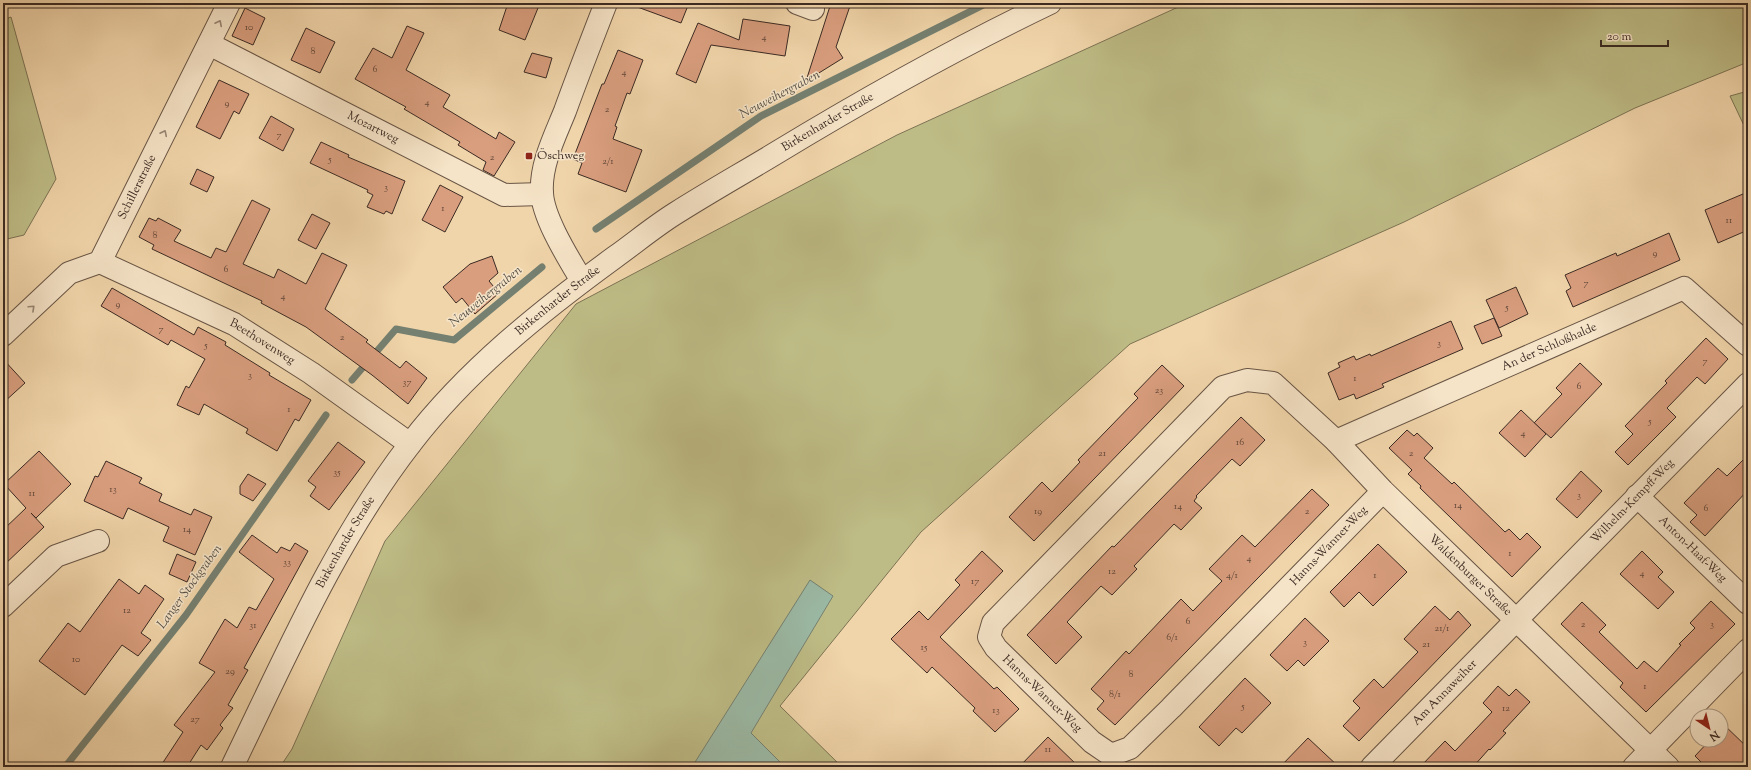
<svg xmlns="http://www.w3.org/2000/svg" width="1751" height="770" font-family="'Sorts Mill Goudy',serif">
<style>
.green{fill:#bebc86;stroke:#7c7354}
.water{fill:#9bb9a5;stroke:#758071}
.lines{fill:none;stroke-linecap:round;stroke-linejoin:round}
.stream{stroke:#758071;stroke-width:7}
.building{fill:#d99e7e;stroke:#3b2a23}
.minor-casing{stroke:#685545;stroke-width:24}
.minor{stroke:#f6e4c8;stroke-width:22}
.oneway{stroke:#988776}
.poi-dot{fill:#8f2418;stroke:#f6e4c8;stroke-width:1.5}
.labels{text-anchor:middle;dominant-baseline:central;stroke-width:3;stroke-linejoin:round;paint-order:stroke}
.number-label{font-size:10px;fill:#62473a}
.street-label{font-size:12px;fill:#3b2a23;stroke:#f6e4c8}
.poi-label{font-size:12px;fill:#3b2a23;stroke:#f6e4c8;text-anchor:start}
.water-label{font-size:13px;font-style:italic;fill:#534e44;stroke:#f6e4c8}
</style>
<rect width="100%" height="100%" fill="#f1d5aa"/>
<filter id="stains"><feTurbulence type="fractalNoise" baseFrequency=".005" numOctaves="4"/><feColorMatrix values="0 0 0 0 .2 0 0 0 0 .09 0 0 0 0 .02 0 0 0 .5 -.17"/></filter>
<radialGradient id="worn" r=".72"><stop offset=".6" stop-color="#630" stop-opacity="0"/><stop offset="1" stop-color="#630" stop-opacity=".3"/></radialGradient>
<g class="green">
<path d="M1187,3H1748V62L1635,108L1404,222L1130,344L921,532L780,706L842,767H280L292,749L385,541L576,304L897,135Z"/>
<path d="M11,17L56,179L24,235L3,240V20Z"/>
<path d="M1748,91V134L1730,96Z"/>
</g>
<path class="water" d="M810,580L833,596L751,733L785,767H692Z"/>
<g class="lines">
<g class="stream">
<path d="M596,229L761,116L987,3"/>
<path d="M352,380L396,329L454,340L542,267"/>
<path d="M65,767L186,615L326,415"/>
</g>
</g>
<g class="building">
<path d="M508,3H540L525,40L499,30Z"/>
<path d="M632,3H689L681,23L632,5Z"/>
<path d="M831,3H851L836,47L843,58L806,81Z"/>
<path d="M245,8L265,18L253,45L232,36Z"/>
<path d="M743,19L790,26L785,56L711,45L696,83L676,74L698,23L739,40Z"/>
<path d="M407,26L424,33L406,70L450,95L443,107L496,139L499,132L515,142L494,176L483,170L486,162L458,145L460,142L404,109L406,107L355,79L373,48L392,58Z"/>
<path d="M306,28L335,42L320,73L291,60Z"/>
<path d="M618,50L643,60L630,94L627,93L615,126L617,127L613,139L642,150L626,192L578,174L582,163L573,159L602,84H604Z"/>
<path d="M532,53L552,58L546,78L524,72Z"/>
<path d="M219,80L249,94L239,114L234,111L220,139L196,127Z"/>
<path d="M271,116L294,129L283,151L259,138Z"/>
<path d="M321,142L349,155L348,157L405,181L392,214L386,211L384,214L367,207L373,195L367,192L368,190L310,163Z"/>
<path d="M197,169L214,177L207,192L190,184Z"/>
<path d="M440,185L463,197L445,232L422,220Z"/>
<path d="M1743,194L1748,205V230L1718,243L1705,210Z"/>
<path d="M252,200L270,209L243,264L274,278L278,269L306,284L322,253L347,265L325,309L368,340L366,342L400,368L406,361L427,378L408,404L372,375L306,327L261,303L262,301L152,249L154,245L139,237L149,218L156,221L158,218L181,230L174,241L211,258L216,248L226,252Z"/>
<path d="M312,214L330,223L316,249L298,240Z"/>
<path d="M1669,233L1680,260L1573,307L1566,291L1571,288L1565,275L1616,253L1617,256Z"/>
<path d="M492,256L498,273L489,281L499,293L475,314L462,298L456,303L443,287L470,264Z"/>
<path d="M1516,287L1528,314L1499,328L1486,300Z"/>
<path d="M112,288L194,335L198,327L226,342L225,345L270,373L269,375L311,400L299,421L295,419L277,451L246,433L248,429L204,404L199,415L177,405L186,386L189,388L205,359L171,340L168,345L101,306Z"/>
<path d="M1494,318L1502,336L1482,344L1474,326Z"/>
<path d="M1451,321L1463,349L1382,384L1384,387L1356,399L1354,394L1339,400L1328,373L1340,367L1338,363L1354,356L1356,360L1370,354L1371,356Z"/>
<path d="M1706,338L1728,359L1705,384L1697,377L1667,408L1676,417L1628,465L1615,452L1633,434L1625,426L1667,383L1665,381Z"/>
<path d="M3,359L25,383L3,403Z"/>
<path d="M1580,363L1602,384L1551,438L1534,423L1562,394L1556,388Z"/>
<path d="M1162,365L1184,386L1034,541L1009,517L1042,482L1052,492L1080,462L1078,460L1138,398L1134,394Z"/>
<path d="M1521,410L1546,434L1525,457L1499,433Z"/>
<path d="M1241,417L1265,440L1240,466L1232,459L1196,496L1197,497L1194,501L1202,508L1181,530L1174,524L1134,566L1137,569L1112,595L1101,586L1067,622L1082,637L1056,664L1027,635L1112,546L1114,547Z"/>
<path d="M1407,430L1414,436L1417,433L1433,448L1424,458L1452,484L1454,482L1505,532L1509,529L1520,540L1527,533L1541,547L1512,577L1420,488L1421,486L1408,474L1412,470L1389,448Z"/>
<path d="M338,442L365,462L329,510L310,496L316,487L308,481Z"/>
<path d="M39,451L71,484L36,518L31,513L44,527L3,566V530L26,508L4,484Z"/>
<path d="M1748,455V490L1705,536L1690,522L1697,515L1684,503L1718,468L1727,476Z"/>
<path d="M106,461L142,478L139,483L162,494L159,501L191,515L194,509L212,517L195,555L163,541L169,527L128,508L123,519L84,501L95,476L98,477Z"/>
<path d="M1581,471L1602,491L1577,518L1556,499Z"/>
<path d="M248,474L266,484L253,501L240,494V486Z"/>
<path d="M1312,489L1329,505L1115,725L1097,709L1104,701L1091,689L1126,651L1129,654L1181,599L1193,611L1222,581L1209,569L1242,535L1255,547Z"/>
<path d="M252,535L277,553L281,547L290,551L295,543L308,551L244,668L248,670L228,705L233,708L220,725L223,728L207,750L201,745L187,767H160L183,732L174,725L215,672L199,663L225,619L237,628L249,607L256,610L274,579L239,552Z"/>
<path d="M1378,544L1407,572L1373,606L1359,592L1344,607L1330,592Z"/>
<path d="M982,551L1003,571L940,637L994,689L997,687L1019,709L995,732L973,711L975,708L932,667L927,673L891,639L919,611L928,620L960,585L955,580Z"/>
<path d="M1642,551L1663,572L1658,577L1674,592L1658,609L1620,574Z"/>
<path d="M177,554L196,562L187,582L169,574Z"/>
<path d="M119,579L139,594L145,585L164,599L141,633L151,640L138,656L122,645L85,695L39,661L68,623L80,632Z"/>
<path d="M1711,601L1735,624L1646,712L1620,687L1623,683L1561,624L1582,602L1606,625L1599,632L1637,669L1644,661L1657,672L1681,645L1679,644L1695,628L1690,623Z"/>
<path d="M1435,606L1450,620L1458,611L1471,625L1359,741L1343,726L1360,708L1353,701L1374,679L1383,688L1418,652L1404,639Z"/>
<path d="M1305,618L1329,641L1304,666L1298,660L1287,671L1270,655Z"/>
<path d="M1245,678L1271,703L1242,733L1236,728L1219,746L1199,727Z"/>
<path d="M1498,686L1509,696L1516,689L1530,702L1503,731L1506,733L1490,750L1489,749L1473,767H1420L1445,741L1455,751L1492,712L1483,703Z"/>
<path d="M1721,722L1748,748V767H1706L1695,756L1710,740H1721Z"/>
<path d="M1048,737L1079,767H1019Z"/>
<path d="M1308,738L1339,767H1280Z"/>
</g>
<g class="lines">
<defs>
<g id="minor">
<path d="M797,3L813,9"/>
<path id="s1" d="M209,44L504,195L542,194"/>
<path id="s2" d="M100,262L234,324L311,373L410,444"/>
<path d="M582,281C569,259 543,218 542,193C540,165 555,136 565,111C578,75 592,39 606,3"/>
<path id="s3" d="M3,335L69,273L100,262L229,3"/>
<path id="s4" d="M1336,441L1684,288L1748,345"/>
<path id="s5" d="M1383,491L1171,708L1130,748L1111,755L1092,742L996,648L989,637L993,623L1223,387L1247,380L1273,383L1336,441L1383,491L1668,767"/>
<path id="s6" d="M1637,496L1748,603"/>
<path d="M3,606L56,556L98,541"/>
<path id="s7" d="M232,767C286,656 335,541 411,443C467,370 541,311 615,257C636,242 655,226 676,213C709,192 743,173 776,153C865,99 956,48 1050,3"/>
<path id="s8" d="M1372,767L1748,384"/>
<path d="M1634,767L1748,650"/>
</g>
</defs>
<use href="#minor" class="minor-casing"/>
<use href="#minor" class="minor"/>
</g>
<defs><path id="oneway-chevron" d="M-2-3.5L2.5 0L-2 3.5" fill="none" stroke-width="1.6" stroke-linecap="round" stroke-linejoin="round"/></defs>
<g class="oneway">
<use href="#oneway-chevron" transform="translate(219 23) rotate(-63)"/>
<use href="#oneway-chevron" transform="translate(164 133) rotate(-64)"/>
<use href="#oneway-chevron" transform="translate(32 308) rotate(-43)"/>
</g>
<rect class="poi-dot" x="525" y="152" width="8" height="8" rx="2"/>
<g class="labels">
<g class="number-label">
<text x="249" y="27">10</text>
<text x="764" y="37">4</text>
<text x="313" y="51">8</text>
<text x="375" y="69">6</text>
<text x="624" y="72">4</text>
<text x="427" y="102">4</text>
<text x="227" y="103">9</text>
<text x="607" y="109">2</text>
<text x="279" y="135">7</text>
<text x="492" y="157">2</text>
<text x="330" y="159">5</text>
<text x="608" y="161">2/1</text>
<text x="386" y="187">3</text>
<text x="443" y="208">1</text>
<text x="1729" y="220">11</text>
<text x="155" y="235">8</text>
<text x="1655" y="253">9</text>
<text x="226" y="269">6</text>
<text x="1586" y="283">7</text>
<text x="283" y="296">4</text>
<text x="118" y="304">9</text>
<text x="1507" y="307">5</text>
<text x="161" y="329">7</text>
<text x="342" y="337">2</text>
<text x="1439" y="343">3</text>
<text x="206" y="345">5</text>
<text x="1705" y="361">7</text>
<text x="250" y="375">3</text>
<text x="1355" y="378">1</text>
<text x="407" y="382">37</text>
<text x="1579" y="386">6</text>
<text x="1159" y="390">23</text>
<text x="289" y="409">1</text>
<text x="1650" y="421">5</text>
<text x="1523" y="433">4</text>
<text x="1240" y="442">16</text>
<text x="1102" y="453">21</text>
<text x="1411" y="453">2</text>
<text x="337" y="472">35</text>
<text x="113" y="489">13</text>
<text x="32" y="493">11</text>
<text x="1579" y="495">3</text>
<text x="1458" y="505">14</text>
<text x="1178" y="506">14</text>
<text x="1706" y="508">6</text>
<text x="1038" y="511">19</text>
<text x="1307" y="511">2</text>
<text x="187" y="529">14</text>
<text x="1510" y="553">1</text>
<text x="1249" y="558">4</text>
<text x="287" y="562">33</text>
<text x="1112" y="571">12</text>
<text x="1642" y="573">4</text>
<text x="1232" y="575">4/1</text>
<text x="1375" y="575">1</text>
<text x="975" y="581">17</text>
<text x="127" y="610">12</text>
<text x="1188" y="621">6</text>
<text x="1583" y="624">2</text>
<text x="1712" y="624">3</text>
<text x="253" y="625">31</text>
<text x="1442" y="628">21/1</text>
<text x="1172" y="637">6/1</text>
<text x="1305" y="642">3</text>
<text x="1426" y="644">21</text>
<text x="924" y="647">15</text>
<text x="76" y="659">10</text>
<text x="230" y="671">29</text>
<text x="1131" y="674">8</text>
<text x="1645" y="686">1</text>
<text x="1115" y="694">8/1</text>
<text x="1243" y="706">5</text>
<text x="1506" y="708">12</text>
<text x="996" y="710">13</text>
<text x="195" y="719">27</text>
<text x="1048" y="749">11</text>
</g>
<g class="street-label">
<text stroke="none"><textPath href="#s7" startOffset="900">Birkenharder Straße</textPath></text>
<text stroke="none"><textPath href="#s1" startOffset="184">Mozartweg</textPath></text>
<text stroke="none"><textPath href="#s3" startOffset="207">Schillerstraße</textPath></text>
<text stroke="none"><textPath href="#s7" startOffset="576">Birkenharder Straße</textPath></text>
<text stroke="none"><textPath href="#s2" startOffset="181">Beethovenweg</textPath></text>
<text stroke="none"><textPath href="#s4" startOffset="233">An der Schloßhalde</textPath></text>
<text stroke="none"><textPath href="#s8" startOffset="372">Wilhelm-Kempff-Weg</textPath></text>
<text stroke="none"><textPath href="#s7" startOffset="252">Birkenharder Straße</textPath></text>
<text transform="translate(1329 546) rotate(-46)">Hanns-Wanner-Weg</text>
<text stroke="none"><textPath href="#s6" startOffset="77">Anton-Haaf-Weg</textPath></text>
<text stroke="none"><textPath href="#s5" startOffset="1222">Waldenburger Straße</textPath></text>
<text stroke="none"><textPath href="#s8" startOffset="104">Am Annaweiher</textPath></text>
<text transform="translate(1042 694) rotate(44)">Hanns-Wanner-Weg</text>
</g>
<g class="poi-label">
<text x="537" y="156">Öschweg</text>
</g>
<g class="water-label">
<text transform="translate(780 95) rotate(-28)">Neuweihergraben</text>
<text transform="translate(486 297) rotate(-39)">Neuweihergraben</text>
<text transform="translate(190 587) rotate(-54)">Langer Stockgraben</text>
</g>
</g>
<rect width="1751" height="770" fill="none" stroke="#f1d5aa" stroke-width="16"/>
<rect x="4" y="4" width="1743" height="762" fill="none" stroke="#3b2a23" stroke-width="2"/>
<rect x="8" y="8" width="1735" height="754" fill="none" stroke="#3b2a23"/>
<g transform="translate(1709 728) rotate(145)"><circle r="19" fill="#f6e4c8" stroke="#ab9a86"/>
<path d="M0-3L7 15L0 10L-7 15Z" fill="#8f2418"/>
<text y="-6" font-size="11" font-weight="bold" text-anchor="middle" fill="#3b2a23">N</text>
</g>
<path d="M1601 40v6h67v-6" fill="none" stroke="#3b2a23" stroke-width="2"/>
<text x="1607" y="40" font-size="12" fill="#3b2a23" stroke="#f6e4c8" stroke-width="3" paint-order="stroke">20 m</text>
<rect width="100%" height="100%" filter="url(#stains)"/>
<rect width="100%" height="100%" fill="url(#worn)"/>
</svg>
